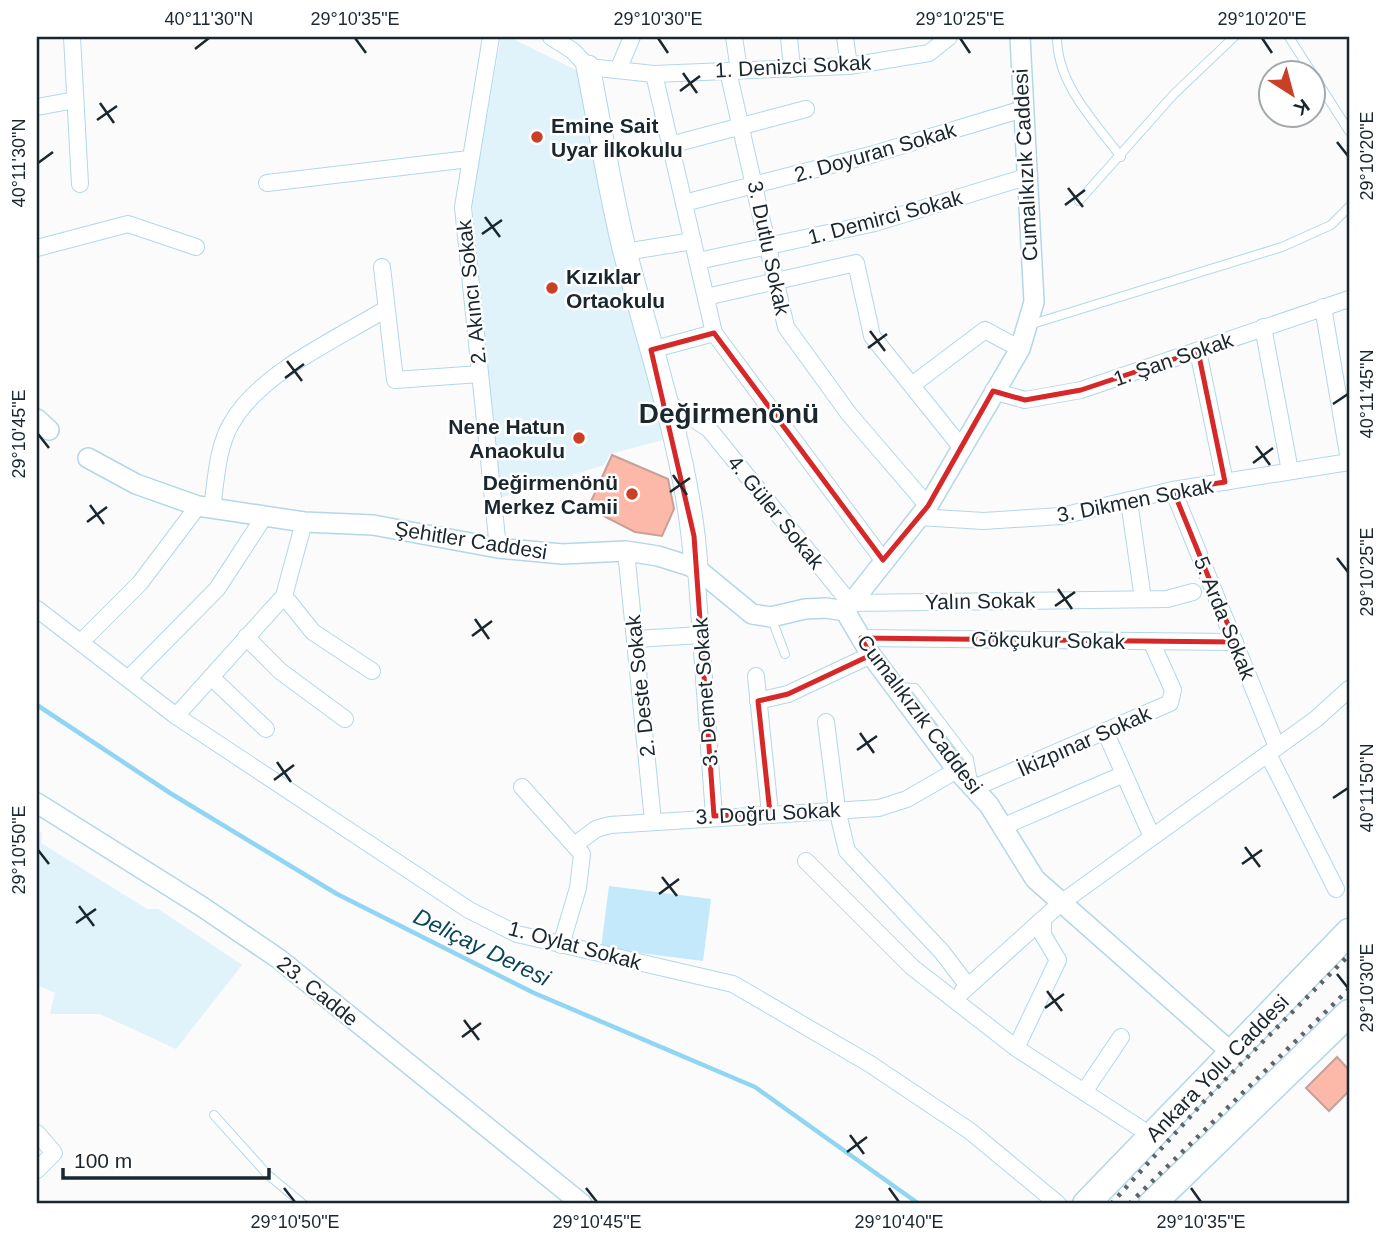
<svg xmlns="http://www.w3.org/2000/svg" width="1386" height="1241" font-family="Arial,sans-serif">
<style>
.built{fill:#e0f2fa}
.green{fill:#c3e9fa}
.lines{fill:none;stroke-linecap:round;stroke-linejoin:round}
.stream{stroke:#90d5f3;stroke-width:4.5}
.building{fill:#fcb9aa;stroke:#c5a199;stroke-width:2}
.service-casing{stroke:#b3d7e8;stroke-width:10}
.minor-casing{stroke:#b3d7e8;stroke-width:18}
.tertiary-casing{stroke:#b3d7e8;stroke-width:22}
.secondary-casing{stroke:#b3d7e8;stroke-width:25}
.trunk-casing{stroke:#b3d7e8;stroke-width:29}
.service{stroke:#fff;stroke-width:8}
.minor{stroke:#fff;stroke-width:16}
.tertiary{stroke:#fff;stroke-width:19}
.secondary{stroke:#fff;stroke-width:23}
.trunk{stroke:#fff;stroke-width:26}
.rail{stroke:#5c656a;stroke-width:4.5;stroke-dasharray:3.5 7;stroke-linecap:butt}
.marked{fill:none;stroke:#d62828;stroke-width:5;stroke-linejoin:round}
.ticks{fill:none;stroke:#1a272e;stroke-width:2.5}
.poi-dot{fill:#ca4024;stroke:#fff;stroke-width:2.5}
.labels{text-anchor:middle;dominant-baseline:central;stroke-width:5;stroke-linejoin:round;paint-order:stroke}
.street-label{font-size:21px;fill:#1a272e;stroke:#fff}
.poi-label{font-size:21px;font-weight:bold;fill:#1a272e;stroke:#fff;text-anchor:start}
.water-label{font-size:23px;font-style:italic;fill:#0a465b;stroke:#fff}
.district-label{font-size:28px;font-weight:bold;fill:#1a272e;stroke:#fff}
.neatline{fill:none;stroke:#1a272e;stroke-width:2.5}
.ticks-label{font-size:18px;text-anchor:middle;fill:#1a272e}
</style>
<rect width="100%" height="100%" fill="#fbfbfb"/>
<g class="built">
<path d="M501,37H509L580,72L602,203L663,440L610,454L604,465L500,498L472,202Z"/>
<path d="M37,830L42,833L41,843L147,909H158L242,965L176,1049L100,1014H50L55,993L37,985Z"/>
</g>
<path class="green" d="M609,886L711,899L703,961L601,948Z"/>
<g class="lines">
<path class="stream" d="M37,705L170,793L337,894L534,993L755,1087L919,1204"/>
</g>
<g class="building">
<path d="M612,455L668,479L674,509L662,536L635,532L588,508Z"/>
<path d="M1337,1057L1349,1070V1091L1329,1111L1306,1088Z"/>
</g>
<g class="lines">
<defs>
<g id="service">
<path d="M1057,37C1057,84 1094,121 1121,157"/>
<path d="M1289,37L1349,131"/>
<path d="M1079,201L1174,94L1234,37"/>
<path d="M1029,325L1282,247L1331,225L1349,207"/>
<path d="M771,617L785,654"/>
<path d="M897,687L915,688L969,759L973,782"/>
<path d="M214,1115L267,1174L303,1204"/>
</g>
<g id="minor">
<path d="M72,37L80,184"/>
<path d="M491,37L463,207L498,548"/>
<path d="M551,37L573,51L588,67L654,74L849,66L929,53L949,37"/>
<path d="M734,37L739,70"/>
<path d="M789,37L792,69"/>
<path d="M845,37L849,66"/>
<path d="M618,70L632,37"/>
<path d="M728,71L786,327L849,414L928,506"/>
<path d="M654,74L714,333L883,560"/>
<path d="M37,107L75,100"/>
<path d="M670,145L806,109"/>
<path d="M267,183L469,159"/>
<path d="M684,203L874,154L1023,109"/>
<path d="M37,248L128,224L196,247"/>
<path d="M625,252L693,241"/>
<path d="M698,261L875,223L1029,176"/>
<path d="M382,267L395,380L480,374"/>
<path d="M706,297L856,263L872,336L961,447"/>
<path d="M1323,307L1349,460"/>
<path d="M1263,327L1290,471"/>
<path d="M651,350L714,333"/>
<path d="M1198,351L1225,482"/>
<path d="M912,385L985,330L1020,349"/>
<path d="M993,391L1025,400L1081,390L1349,299"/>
<path d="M665,401L709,429L850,603L1167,599L1193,592"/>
<path d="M1173,490L1277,747"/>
<path d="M1129,501L1143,599"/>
<path d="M212,508C216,481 217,448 231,424C259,373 337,339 386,309"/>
<path d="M919,517L983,521L1061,516L1173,490L1349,462"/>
<path d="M626,551L653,821"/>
<path d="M696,568L714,816"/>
<path d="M284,596L313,632L372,671"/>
<path d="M37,609L176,716L469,910L517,934L733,984L870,1064L970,1131L1058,1204"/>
<path d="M246,637L280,671L345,719"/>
<path d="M861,638L1235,642"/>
<path d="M635,639L701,635"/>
<path d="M82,641L140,583L198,506"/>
<path d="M756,676L770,813"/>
<path d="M211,677L266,729"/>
<path d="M129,678L217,589L264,517"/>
<path d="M758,701L788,694L871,655"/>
<path d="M176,716L284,596L304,522"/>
<path d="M826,722L837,809L847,851L942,952L968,986"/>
<path d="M1105,731L1152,837"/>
<path d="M1268,754L1336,889"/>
<path d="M522,787L582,854L578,888L561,945"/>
<path d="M974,788L1170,703L1173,690L1151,641"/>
<path d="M1002,827L1124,774"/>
<path d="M576,844L596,829L610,825L879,808L907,799L957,770"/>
<path d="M806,861L912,967L1016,1048L1152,1136"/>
<path d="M962,992L1043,919"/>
<path d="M1016,1048L1058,960L1043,935V919L1061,903L1316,719L1349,689"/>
<path d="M1084,1092L1121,1037"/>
<path d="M37,1133L54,1153L37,1170"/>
</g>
<g id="tertiary">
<path d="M1020,37L1034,302L1020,349L928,506L845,611L871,655L957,770L989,805L1035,879L1232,1053"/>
<path d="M37,419L49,430"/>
<path d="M88,458L136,484L198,506L304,522L373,525L498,548L562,554L626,551L658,556L696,568L752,614L771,617L805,609L826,608L845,611"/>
<path d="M37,803L201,906L279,959L582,1204"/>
</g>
<path id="secondary" d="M588,67C601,130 610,194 626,256C652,355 690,465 696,568"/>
<g id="trunk">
<path d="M1086,1204L1349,932"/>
<path d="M1152,1204L1349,1013"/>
</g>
</defs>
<use href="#service" class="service-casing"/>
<use href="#minor" class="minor-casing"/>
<use href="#tertiary" class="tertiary-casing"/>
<use href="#secondary" class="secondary-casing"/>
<use href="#trunk" class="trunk-casing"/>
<use href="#service" class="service"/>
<use href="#minor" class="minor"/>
<use href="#tertiary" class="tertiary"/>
<use href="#secondary" class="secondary"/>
<use href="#trunk" class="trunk"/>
<g class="rail">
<path d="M1111,1204L1208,1097L1349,955"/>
<path d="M1129,1204L1349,989"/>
</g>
</g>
<path class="marked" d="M714,333L883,560L928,506L993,391L1025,400L1081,390L1198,351L1225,482L1173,490L1235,642L861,638L871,655L788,694L758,701L770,813L714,816L694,536L651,350Z"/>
<path class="ticks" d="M355,38L366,53M658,38L668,53M960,38L970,53M1262,38L1272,53M195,49L209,38M683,73L697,93M680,91L700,76M100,103L114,123M97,120L117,106M1337,142L1348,156M38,163L53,152M1068,188L1083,207M1065,205L1085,190M485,217L500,237M482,234L502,220M870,331L885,351M868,348L887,334M287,361L302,381M285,378L304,364M1333,404L1348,394M38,434L49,448M1256,446L1270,465M1253,463L1273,448M673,475L687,495M670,492L690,478M90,505L104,524M87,522L107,507M1337,558L1348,572M1058,589L1072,609M1055,606L1075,592M475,619L489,639M472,636L492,621M860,733L874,753M857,750L877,736M277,762L291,782M274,780L294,765M1333,798L1348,788M1245,847L1260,867M38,850L49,864M1242,864L1262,850M662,877L677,896M659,894L679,879M79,906L94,926M76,923L96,909M1337,974L1348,988M1047,991L1062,1011M1045,1008L1064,994M464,1020L479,1040M462,1037L481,1023M850,1135L864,1154M847,1152L867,1137M284,1188L295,1202M586,1188L597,1202M889,1188L899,1202M1191,1188L1201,1202"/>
<g class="poi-dot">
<circle cx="537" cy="137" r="7"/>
<circle cx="552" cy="288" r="7"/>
<circle cx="579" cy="438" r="7"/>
<circle cx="632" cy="494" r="7"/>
</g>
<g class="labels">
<g class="street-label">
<text transform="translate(793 66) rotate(-3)">1. Denizci Sokak</text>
<text transform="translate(875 152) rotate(-16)">2. Doyuran Sokak</text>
<text transform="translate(1025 165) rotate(-93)">Cumalıkızık Caddesi</text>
<text transform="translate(885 217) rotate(-15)">1. Demirci Sokak</text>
<text transform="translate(769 248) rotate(78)">3. Dutlu Sokak</text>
<text transform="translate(471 292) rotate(-96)">2. Akıncı Sokak</text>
<text transform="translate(1173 359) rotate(-19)">1. Şan Sokak</text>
<text transform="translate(1135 500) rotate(-11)">3. Dikmen Sokak</text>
<text transform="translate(776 512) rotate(51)">4. Güler Sokak</text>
<text transform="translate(471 540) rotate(9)">Şehitler Caddesi</text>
<text transform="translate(980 601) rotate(-1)">Yalın Sokak</text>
<text transform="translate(1225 618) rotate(68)">5. Arda Sokak</text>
<text transform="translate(1048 640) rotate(1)">Gökçukur Sokak</text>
<text transform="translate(640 686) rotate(-96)">2. Deste Sokak</text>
<text transform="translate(705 692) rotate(-94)">3. Demet Sokak</text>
<text transform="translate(920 714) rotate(53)">Cumalıkızık Caddesi</text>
<text transform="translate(1084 741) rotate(-24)">İkizpınar Sokak</text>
<text transform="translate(768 813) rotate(-3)">3. Doğru Sokak</text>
<text transform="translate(575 945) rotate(15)">1. Oylat Sokak</text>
<text transform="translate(318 991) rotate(39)">23. Cadde</text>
<text transform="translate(1217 1068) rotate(-46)">Ankara Yolu Caddesi</text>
</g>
<g class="poi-label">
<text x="551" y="125">Emine Sait<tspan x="551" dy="24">Uyar İlkokulu</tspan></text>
<text x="566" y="276">Kızıklar<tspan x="566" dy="24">Ortaokulu</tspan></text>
<text x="565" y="426" text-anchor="end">Nene Hatun<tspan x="565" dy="24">Anaokulu</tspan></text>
<text x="618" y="482" text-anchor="end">Değirmenönü<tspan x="618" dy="24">Merkez Camii</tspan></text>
</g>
<g class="water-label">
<text transform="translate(482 947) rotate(26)">Deliçay Deresi</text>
</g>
<g class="district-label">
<text x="729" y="413">Değirmenönü</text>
</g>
</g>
<rect width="1386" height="1241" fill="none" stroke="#ffffff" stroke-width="77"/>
<g transform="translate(1292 94) rotate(144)"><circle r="33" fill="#ffffff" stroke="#a3a9ab" stroke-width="2"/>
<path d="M0-5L12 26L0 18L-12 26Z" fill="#ca4024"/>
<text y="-10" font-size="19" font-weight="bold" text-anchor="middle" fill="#1a272e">K</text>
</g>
<path d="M63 1168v10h206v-10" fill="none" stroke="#1a272e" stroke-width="3.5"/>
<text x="74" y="1168" font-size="21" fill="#1a272e" stroke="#ffffff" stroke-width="5" paint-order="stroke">100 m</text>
<rect x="38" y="38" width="1310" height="1164" class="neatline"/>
<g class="ticks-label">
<text x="209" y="25">40°11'30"N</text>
<text x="355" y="25">29°10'35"E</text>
<text x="658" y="25">29°10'30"E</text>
<text x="960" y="25">29°10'25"E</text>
<text x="1262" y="25">29°10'20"E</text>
<text transform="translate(1367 156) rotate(-90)" y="6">29°10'20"E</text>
<text transform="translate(19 163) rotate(-90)" y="6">40°11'30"N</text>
<text transform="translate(1367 394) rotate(-90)" y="6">40°11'45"N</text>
<text transform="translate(19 434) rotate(-90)" y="6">29°10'45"E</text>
<text transform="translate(1367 572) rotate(-90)" y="6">29°10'25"E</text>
<text transform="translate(1367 788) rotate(-90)" y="6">40°11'50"N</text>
<text transform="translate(19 850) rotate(-90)" y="6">29°10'50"E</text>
<text transform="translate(1367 988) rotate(-90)" y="6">29°10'30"E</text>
<text x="295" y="1228">29°10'50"E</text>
<text x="597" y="1228">29°10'45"E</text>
<text x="899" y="1228">29°10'40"E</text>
<text x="1201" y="1228">29°10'35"E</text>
</g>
</svg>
